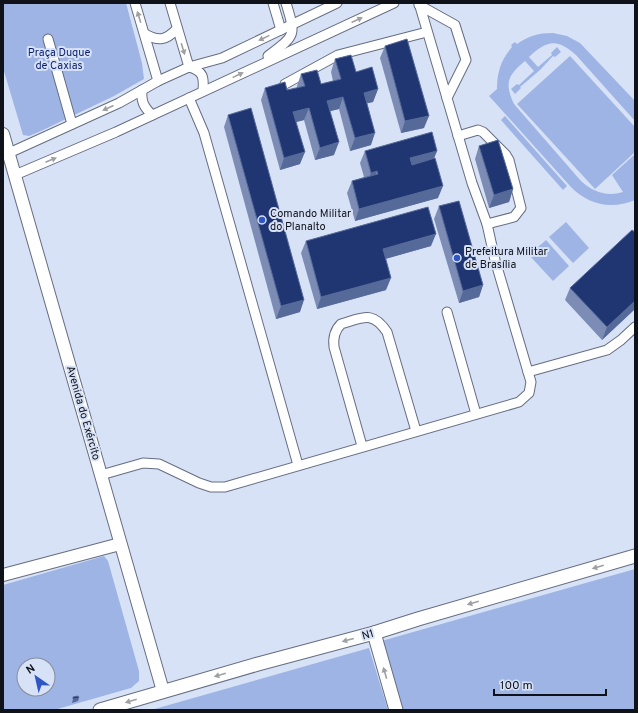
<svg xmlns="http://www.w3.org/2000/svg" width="638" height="713" font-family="Overpass,sans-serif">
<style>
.green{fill:#9eb4e5;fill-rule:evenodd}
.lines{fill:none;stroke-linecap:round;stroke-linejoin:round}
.minor-casing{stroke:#656d80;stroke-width:11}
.major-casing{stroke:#656d80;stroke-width:14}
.highway-casing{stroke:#656d80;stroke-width:15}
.minor{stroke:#fff;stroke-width:9}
.major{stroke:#fff;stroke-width:12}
.highway{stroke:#fff;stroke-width:13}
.wall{fill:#7c8cb4}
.shaded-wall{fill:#566a9a}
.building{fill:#1f3672;stroke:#566a9a}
.oneway{fill:#9fa0a3}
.poi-dot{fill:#3055c5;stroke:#d8e2f7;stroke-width:1.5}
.labels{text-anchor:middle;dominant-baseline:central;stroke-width:4;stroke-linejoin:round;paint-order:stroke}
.park-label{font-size:11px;fill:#0b1f6f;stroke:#d8e2f7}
.poi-label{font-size:11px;fill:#0f1219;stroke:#d8e2f7;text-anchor:start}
.street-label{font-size:11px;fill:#0f1219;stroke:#d8e2f7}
</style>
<rect width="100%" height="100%" fill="#d8e2f7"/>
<g class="green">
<path d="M3,3H126L142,63L144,79L114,96L41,131L29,136L23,135L3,68Z"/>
<path d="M553,33L567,36L580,43L635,101V121L576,55C557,38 547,40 529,57L538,67L552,55L551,53L557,47L561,52L555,57L553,56L540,70L520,87L521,88L515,94L511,89L517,84L519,85L534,71L525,61C508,75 504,83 514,104L581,181C593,192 607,197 623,192L612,175L634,155L635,200C611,210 588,205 570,186L489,96L497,89C497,72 501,60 512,47L511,45L515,42L517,44C528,36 539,33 553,33Z"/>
<path d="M570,56L635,127V152L595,189L517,104Z"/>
<path d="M505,116L567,186L563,190L501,120Z"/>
<path d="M566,222L589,248L573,263L549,237Z"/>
<path d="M546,240L569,266L553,281L529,255Z"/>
<path d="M104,556L108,561L139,671V681L131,688L54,710H3V585ZM24,665H48V689H24Z"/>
<path d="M635,569V710H399L378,642Z"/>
<path d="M369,648L388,710H151Z"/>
</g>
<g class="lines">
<defs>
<g id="minor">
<path d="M135,3L158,81"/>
<path d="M170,3L189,67"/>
<path d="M273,3L281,30"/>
<path d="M419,5L455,25L466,60L447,98"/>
<path d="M145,34C159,42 166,40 177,29"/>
<path d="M48,39L72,124"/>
<path d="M268,56C296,35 296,36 286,3"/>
<path d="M189,67C204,71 204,78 203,91"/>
<path d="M285,84L338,55L427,32"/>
<path d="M142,90C141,102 144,107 152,115"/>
<path d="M189,98L204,133L298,465"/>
<path d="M458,136L478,130L483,132L506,155L509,160L521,208L514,217L487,224"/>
<path d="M9,153L119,103L158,81L189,67L222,58L337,3"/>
<path d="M15,175L116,132L394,3"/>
<path d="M447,312L476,414"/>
<path d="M528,372L607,350L621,340L635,327"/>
<path d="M362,446L334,347C333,339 335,330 341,324C363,318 372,310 387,332L416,431"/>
<path d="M101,475L143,463L159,464L199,483L211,487H225L519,402L529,393L531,382L495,260L487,224L472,183L419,3"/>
</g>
<g id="major">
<path d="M3,134L163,691"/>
<path d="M3,575L120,544"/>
</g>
<g id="highway">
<path d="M374,633L396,710"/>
<path d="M100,710L258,664L374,633L418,619L635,556"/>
</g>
</defs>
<use href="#minor" class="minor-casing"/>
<use href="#major" class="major-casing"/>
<use href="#highway" class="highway-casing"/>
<use href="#minor" class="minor"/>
<use href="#major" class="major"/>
<use href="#highway" class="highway"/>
</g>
<g class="wall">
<path d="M385,46L424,128L401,133L380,58Z"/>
<path d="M335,59L356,72L378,89L373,102L367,103L371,145L350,151L339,109L330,111L334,155L315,160L304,120L296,122L300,164L280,170L261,100L265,88L287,90L297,88V86L301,74L321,84L333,81L331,72Z"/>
<path d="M228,115L300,312L276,319L224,127Z"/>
<path d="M479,146L513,189L509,202L489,208L475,159Z"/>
<path d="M365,151H437L434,158L438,198L355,221L347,193L352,181L364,177L360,163Z"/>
<path d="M439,206L483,285L479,297L459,303L434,219Z"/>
<path d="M306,241L431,246L385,259L386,290L317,309L301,253Z"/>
<path d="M570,288L635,309L602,340L565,300Z"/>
</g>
<g class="shaded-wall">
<path d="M378,89L373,102L360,105L364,93Z"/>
<path d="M343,97L339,109L323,113L327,101Z"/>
<path d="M309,108L304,120L289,124L293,112Z"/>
<path d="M429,116L424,128L401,133L405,121Z"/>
<path d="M375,133L371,145L350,151L355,138Z"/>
<path d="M339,142L334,155L315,160L320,148Z"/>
<path d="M437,151L432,163L406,170L410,158Z"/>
<path d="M305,152L300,164L280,170L284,158Z"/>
<path d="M377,171L373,183L366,185L371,173Z"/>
<path d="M443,186L438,198L355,221L359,209Z"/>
<path d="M513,189L509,202L489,208L494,195Z"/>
<path d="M436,234L431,246L378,261L383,249Z"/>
<path d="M391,278L386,290L317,309L321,297Z"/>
<path d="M483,285L479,297L459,303L463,291Z"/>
<path d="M304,300L300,312L276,319L281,306Z"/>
<path d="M635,301V309L602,340L607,327Z"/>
<path d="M79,698L78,701L72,703L73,699Z"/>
</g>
<g class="building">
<path d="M407,39L429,116L405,121L385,46Z"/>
<path d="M351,55L356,72L372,67L378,89L364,93L375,133L355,138L343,97L327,101L339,142L320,148L309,108L293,112L305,152L284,158L265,88L285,82L287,90L305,86L301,74L317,70L321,84L341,79L335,59Z"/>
<path d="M251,108L304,300L281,306L228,115Z"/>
<path d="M432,132L437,151L410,158L412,165L435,158L443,186L359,209L352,181L378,174L377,171L371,173L365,151Z"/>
<path d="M498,140L513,189L494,195L479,146Z"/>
<path d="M459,201L483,285L463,291L439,206Z"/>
<path d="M428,207L436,234L383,249L391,278L321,297L306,241Z"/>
<path d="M632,230L635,232V301L607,327L570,288Z"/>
<path d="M78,696L79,698L73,699V697Z"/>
</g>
<defs><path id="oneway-solid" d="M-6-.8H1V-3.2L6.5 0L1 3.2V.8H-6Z"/></defs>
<g class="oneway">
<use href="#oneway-solid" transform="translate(139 17) rotate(-107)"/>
<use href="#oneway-solid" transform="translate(357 20) rotate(-24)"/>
<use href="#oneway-solid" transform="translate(264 38) rotate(154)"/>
<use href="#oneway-solid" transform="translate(183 49) rotate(73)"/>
<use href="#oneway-solid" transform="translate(238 75) rotate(-26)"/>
<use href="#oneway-solid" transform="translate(108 108) rotate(156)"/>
<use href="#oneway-solid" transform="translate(51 160) rotate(-23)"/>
<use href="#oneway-solid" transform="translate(598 567) rotate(164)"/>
<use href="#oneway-solid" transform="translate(473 603) rotate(164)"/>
<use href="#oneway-solid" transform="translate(348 640) rotate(165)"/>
<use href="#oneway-solid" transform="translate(385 673) rotate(-106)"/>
<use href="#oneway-solid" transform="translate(220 675) rotate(164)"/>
<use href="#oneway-solid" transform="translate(131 701) rotate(164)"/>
</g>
<g class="poi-dot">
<circle cx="262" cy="220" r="4"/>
<circle cx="457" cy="258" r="4"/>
</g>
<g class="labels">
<g class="park-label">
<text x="59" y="53">Praça Duque<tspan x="59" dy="13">de Caxias</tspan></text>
</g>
<g class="poi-label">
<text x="270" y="214">Comando Militar<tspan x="270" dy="13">do Planalto</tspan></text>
<text x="465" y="252">Prefeitura Militar<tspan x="465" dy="13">de Brasília</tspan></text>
</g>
<g class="street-label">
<text transform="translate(83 413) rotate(74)">Avenida do Exército</text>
<text transform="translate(368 635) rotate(-16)">N1</text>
</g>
</g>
<rect width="638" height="713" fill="none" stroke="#0f1219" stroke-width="8"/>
<g transform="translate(36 677) rotate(326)"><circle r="19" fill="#d8e2f7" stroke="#888f9e"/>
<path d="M0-3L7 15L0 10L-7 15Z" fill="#3055c5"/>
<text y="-6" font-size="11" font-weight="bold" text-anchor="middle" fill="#0f1219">N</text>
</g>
<path d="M494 689v6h112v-6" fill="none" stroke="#0f1219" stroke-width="2"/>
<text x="500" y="689" font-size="12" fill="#0f1219" stroke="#d8e2f7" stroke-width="3" paint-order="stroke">100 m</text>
</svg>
